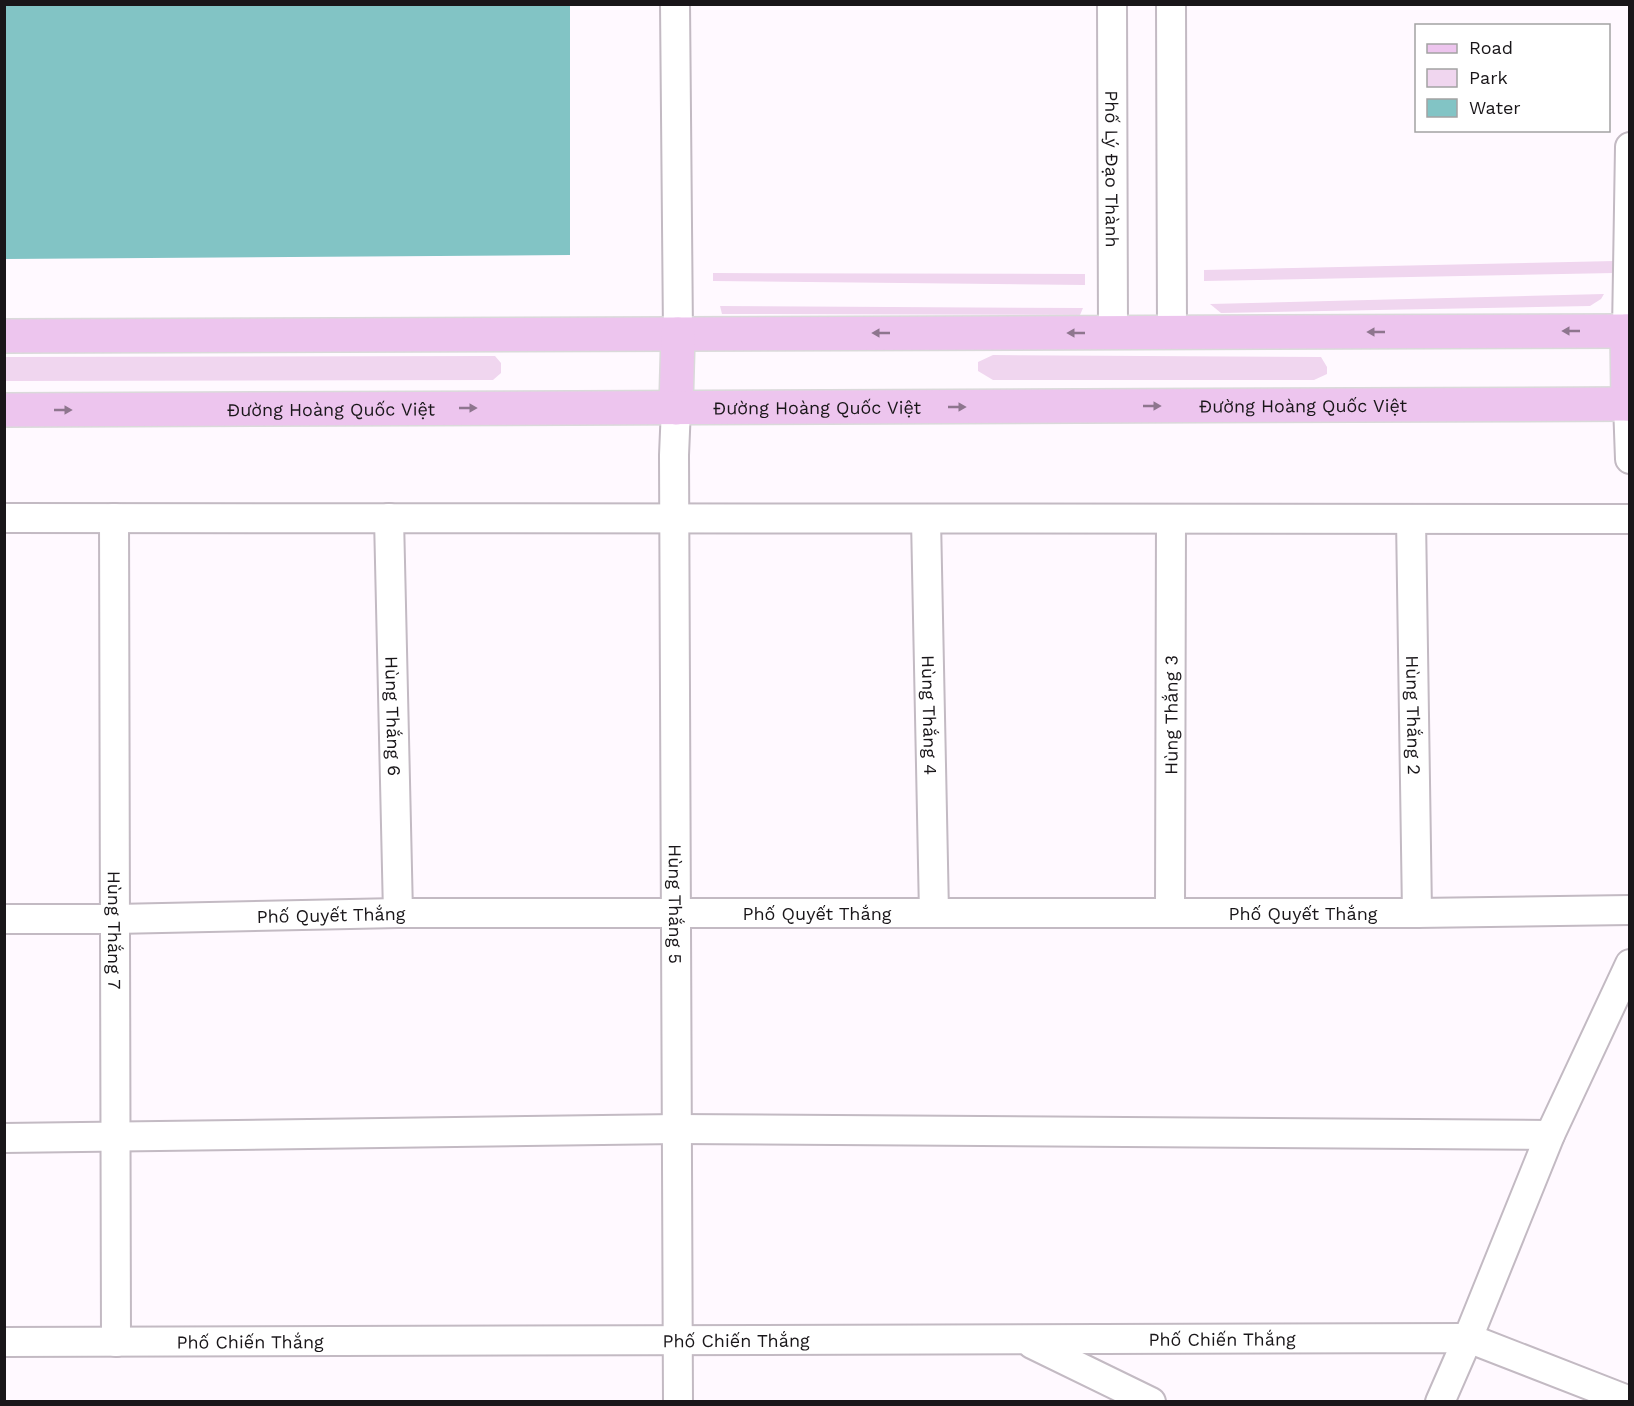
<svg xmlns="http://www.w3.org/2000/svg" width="1634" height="1406" font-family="'Work Sans',sans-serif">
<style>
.green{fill:#f0d6ef}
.water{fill:#82c4c5}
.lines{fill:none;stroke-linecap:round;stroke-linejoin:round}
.minor-casing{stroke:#c3bac3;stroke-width:32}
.primary-casing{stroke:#dadada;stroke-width:36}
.minor{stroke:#fff;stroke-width:28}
.primary{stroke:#edc5ee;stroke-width:33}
.oneway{fill:#8e768e}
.labels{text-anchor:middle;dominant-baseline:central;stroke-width:4.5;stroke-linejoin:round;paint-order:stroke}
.street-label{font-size:18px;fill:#191619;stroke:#fff}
</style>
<rect width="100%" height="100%" fill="#fff9ff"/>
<g class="green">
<path d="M1615,261L1614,273L1204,281V270Z"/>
<path d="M713,273L1085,274V285L713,281Z"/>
<path d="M1604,294L1601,299L1590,306L1221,313L1210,304Z"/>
<path d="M720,306L1083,308L1080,315L722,314Z"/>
<path d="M993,355L1321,357L1327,367V374L1314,380H993L978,371V362Z"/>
<path d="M495,356L501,363V373L493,380L5,381V357Z"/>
</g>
<path class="water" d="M4,5H570V255L5,259Z"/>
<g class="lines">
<defs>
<g id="minor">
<path d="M675,4L678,334"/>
<path id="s1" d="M1112,4L1113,332"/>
<path d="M1171,4L1172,332"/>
<path d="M1627,331L1630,147"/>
<path d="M1628,404L1630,459"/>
<path id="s2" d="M676,408L674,455L678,1402"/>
<path d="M4,518L1630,519"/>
<path id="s3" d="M114,518L116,1342"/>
<path id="s4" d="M389,518L398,913"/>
<path id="s5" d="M926,519L934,913"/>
<path id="s6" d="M1411,519L1417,913"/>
<path id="s7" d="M1170,911L1171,519"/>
<path id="s8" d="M4,919H115L398,913H1417L1630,910"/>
<path d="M4,1138L677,1129L1550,1135"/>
<path id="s9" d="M4,1342L1468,1338L1630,1401"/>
<path d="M1032,1344L1151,1402"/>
<path d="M1440,1402L1468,1338L1550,1135L1630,964"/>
</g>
<g id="primary">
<path d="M1627,331L1628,404"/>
<path d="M4,336L1630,331"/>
<path d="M676,408L678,334"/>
<path id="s10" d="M4,410L1630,404"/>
</g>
</defs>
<use href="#minor" class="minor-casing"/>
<use href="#primary" class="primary-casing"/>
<use href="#minor" class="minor"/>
<use href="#primary" class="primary"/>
</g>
<defs><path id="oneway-solid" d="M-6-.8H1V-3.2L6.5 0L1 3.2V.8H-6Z" transform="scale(1.5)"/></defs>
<g class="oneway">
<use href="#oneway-solid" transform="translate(1571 331) rotate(180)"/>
<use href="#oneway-solid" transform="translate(1376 332) rotate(180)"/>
<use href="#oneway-solid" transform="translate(881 333) rotate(180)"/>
<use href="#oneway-solid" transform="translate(1076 333) rotate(180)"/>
<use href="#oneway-solid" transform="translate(1152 406)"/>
<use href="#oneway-solid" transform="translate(957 407)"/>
<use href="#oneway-solid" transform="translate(468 408)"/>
<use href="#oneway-solid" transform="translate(63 410)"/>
</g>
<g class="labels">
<g class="street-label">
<text stroke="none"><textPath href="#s1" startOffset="165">Phố Lý Đạo Thành</textPath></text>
<text stroke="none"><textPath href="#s10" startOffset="1299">Đường Hoàng Quốc Việt</textPath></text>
<text stroke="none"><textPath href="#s10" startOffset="813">Đường Hoàng Quốc Việt</textPath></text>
<text stroke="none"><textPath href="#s10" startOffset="327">Đường Hoàng Quốc Việt</textPath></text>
<text stroke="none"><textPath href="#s7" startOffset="196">Hùng Thắng 3</textPath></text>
<text stroke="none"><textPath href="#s4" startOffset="198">Hùng Thắng 6</textPath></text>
<text stroke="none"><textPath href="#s5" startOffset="196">Hùng Thắng 4</textPath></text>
<text stroke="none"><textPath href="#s6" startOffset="196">Hùng Thắng 2</textPath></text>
<text stroke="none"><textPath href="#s2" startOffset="496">Hùng Thắng 5</textPath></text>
<text stroke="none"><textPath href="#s8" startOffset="1299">Phố Quyết Thắng</textPath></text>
<text stroke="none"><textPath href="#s8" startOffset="813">Phố Quyết Thắng</textPath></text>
<text stroke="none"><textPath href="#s8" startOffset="327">Phố Quyết Thắng</textPath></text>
<text stroke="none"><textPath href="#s3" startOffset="412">Hùng Thắng 7</textPath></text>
<text stroke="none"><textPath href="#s9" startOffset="1218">Phố Chiến Thắng</textPath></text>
<text stroke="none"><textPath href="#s9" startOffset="732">Phố Chiến Thắng</textPath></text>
<text stroke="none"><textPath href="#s9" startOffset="246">Phố Chiến Thắng</textPath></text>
</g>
</g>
<rect width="1634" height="1406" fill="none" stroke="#191619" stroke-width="12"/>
<rect x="1415" y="24" width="195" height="108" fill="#ffffff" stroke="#a3a2a3" stroke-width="1.5"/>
<rect x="1427" y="44" width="30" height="9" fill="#edc5ee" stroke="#a3a2a3" stroke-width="1.5"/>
<text x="1469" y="54" font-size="18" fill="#191619">Road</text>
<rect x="1427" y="69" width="30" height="18" fill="#f0d6ef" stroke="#a3a2a3" stroke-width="1.5"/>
<text x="1469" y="84" font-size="18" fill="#191619">Park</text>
<rect x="1427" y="99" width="30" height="18" fill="#82c4c5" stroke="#a3a2a3" stroke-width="1.5"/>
<text x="1469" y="114" font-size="18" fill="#191619">Water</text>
</svg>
